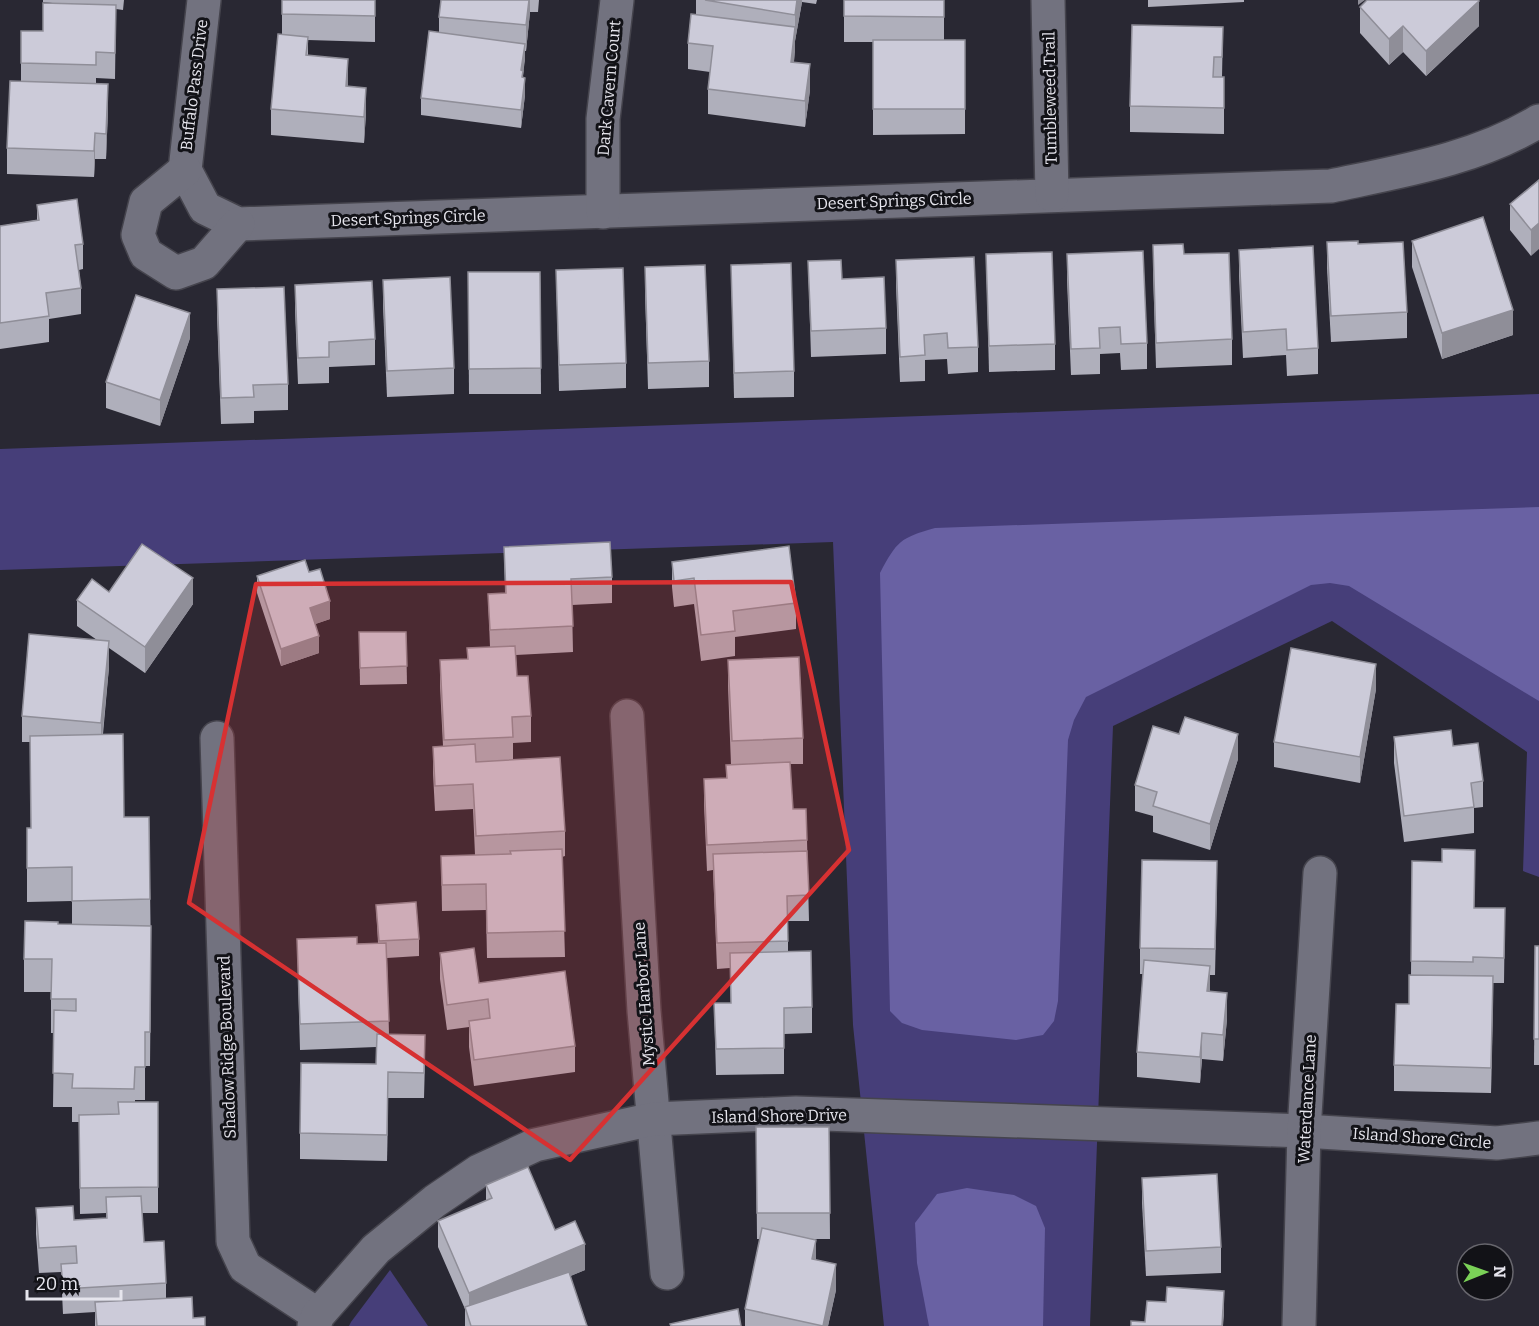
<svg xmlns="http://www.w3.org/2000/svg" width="1539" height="1326" font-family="Bitter,serif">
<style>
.green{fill:#463e79}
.water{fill:#6961a3}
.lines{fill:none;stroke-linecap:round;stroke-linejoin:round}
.street-casing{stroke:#45444d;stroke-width:36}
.street{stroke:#72727f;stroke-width:33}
.wall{fill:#afafbb}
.shaded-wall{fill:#8f8e98}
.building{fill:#cccbd9;stroke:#8f8e98;stroke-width:1.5}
.marked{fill:#d73132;fill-opacity:0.2;stroke:#d73132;stroke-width:4.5;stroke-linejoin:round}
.labels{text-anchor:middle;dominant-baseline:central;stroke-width:6;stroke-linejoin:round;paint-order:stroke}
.street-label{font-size:16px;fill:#e6e5ed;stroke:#121217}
</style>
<rect width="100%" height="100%" fill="#292833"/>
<g class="green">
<path d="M1539,394V877L1523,871L1527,752L1332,621L1113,726L1090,1326H884L853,1025L833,542L0,570V449Z"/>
<path d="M390,1270L428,1326H349L351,1322Z"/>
</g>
<g class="water">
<path d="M1539,507V701L1349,586L1330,583L1311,585L1086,697L1074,720L1068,740L1058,1001L1054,1021L1043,1035L1016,1040L922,1030L902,1023L890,1011L880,573C897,541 900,538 935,528Z"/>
<path d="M967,1188L1014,1195L1036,1206L1045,1228L1043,1326H929L917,1263L915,1223L937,1194Z"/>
</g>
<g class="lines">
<defs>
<g id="street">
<path d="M204,0L185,170L205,208L238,224L1331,186C1402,171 1476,159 1539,121"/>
<path d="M1048,0L1052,195"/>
<path d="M185,170L146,202L138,235L146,254L176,273L204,263L238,224"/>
<path d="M603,212V119L617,0"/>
<path d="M627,716L644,1011L667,1273"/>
<path d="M217,738L233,1241L245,1267L318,1315"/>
<path d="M314,1326L318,1315L376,1249L435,1201L479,1171L535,1145L653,1119L796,1113L1304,1131L1497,1143L1539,1138"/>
<path d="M1299,1326L1304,1131L1320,873"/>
</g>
</defs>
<use href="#street" class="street-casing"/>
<use href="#street" class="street"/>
</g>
<g class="wall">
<path d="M43,0H124L123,10L116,9L115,79L96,78V84L108,110L106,159H95L94,177L7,174V148L21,81V31H43L62,4L43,2Z"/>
<path d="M282,0H375V42L308,40V55L348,86L366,113L364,143L271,135V109L282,34Z"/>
<path d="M441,0H539L538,12H530L526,51H525L523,77L525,95L521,128L421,115V98L439,33V17Z"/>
<path d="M696,0H817L816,4L802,2L795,41L794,62L810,90L805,127L708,114V89L710,72L688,69V43L696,15Z"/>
<path d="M844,0H944V40H965V134L873,135V42H844Z"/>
<path d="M1148,0H1244V2L1148,7Z"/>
<path d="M1360,7L1479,26L1426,76L1403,52L1389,65L1360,33Z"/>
<path d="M1223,27L1222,77H1224V134L1130,132V106Z"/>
<path d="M1539,180L1531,256L1510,230V204Z"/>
<path d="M37,205L83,244V269L79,270L81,288V314L49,319V342L0,349V226L37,220Z"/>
<path d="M1412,241L1513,335L1442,359L1412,267Z"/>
<path d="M1327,242L1358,244L1407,312V338L1331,342L1327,268Z"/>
<path d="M1153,245L1184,254L1232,339V365L1156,368L1153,271Z"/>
<path d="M1239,250L1318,348V374L1287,376L1286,355L1243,358L1239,276Z"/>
<path d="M986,254L1055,344V370L989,372Z"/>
<path d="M1067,254L1147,343V369L1121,370L1120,353L1100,354V374L1071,375L1067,280Z"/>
<path d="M896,260L978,347V372L948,374L947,359L925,360V381L900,382L896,286Z"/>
<path d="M808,261L842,279L886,328V354L811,357Z"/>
<path d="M731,265L794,371V397L734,398Z"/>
<path d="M645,267L709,361V387L648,389L645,293Z"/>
<path d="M556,270L626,363V388L559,391Z"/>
<path d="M468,272H540L541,394H469Z"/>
<path d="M383,280L454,368V394L387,397L383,306Z"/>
<path d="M295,285L375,339V365L329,367V383L298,384L295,310Z"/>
<path d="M217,289L288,384V410L254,411V423L221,424L217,315Z"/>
<path d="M190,338L160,426L106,408V382Z"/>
<path d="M504,547L612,577V603L572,605L573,652L516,655L517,676L531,716V742L513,743V760L565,831V856L562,857L565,957L487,958L486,910L442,911L441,856L475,855L473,809L435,811L433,773V747L443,746L440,686V660L467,659V648L490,647L488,594L505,593Z"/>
<path d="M672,562L796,603V629L735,637V656L701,661L694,604L674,607L672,587Z"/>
<path d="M309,572L330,619L315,624L319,653L281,666L257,593V576Z"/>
<path d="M109,592L193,604L145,673L109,648V667L103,734L124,817H149L151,959L150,1066H145V1100H135V1102H158V1213H142L144,1242L166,1283V1298L205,1326H95V1312L63,1314L61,1272L39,1273L36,1234V1208L74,1220L106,1218V1213L80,1214L79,1122H72V1107H53L54,1033H51V992H24V959L58,924L72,925V901L27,902V828H31L30,742H22V716L97,640L77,626V600Z"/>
<path d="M359,632H406L407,684L360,685Z"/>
<path d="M728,660L803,738V764H790L793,809L807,840L809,921H788V952L812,1007V1033L784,1034V1074L716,1075L714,1003H731L730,968L717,969L713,870L707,871L704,805V779L726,778V765H731L728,686Z"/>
<path d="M1376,689L1360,783L1274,767V742Z"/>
<path d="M1394,737L1453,746L1483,781V807L1474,808V833L1404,842L1394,763Z"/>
<path d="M1238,759L1210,850L1153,832V816L1135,811V785Z"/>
<path d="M1412,861L1475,908H1505L1504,983H1493L1491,1093L1394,1091V1065L1409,1004L1411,975Z"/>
<path d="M1217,887L1215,975H1210V991L1227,1019L1223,1061L1202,1059L1200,1083L1137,1077V1052L1143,974H1140V948Z"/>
<path d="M376,905L419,939V956L387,958L389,1034L425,1061L424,1098H388L387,1161L300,1159V1133L376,1064V1047L300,1050L297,939L357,944L378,943Z"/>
<path d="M1535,946H1539V1065H1534Z"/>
<path d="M440,953L479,983L575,1046V1072L474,1086L469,1047V1027L447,1030L440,979Z"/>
<path d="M756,1127H829L830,1239H813L816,1260L836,1290L828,1326H745V1309L760,1239H757Z"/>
<path d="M1142,1178L1221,1247V1273L1146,1276L1142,1203Z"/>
<path d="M486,1185L555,1230L585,1270L570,1276L587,1326H465V1309L438,1247V1221L486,1201Z"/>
</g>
<g class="shaded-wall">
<path d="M529,0H530V12L526,51V25Z"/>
<path d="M797,0H802V2L795,41V15Z"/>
<path d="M1358,0H1365L1358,5Z"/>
<path d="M1479,1V26L1426,76V51Z"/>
<path d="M1403,26V52L1389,65V39Z"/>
<path d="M795,27V52L791,87V62Z"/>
<path d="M525,44V61L523,73V88L521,70Z"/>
<path d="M348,59V85L346,112V86Z"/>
<path d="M810,64V90L805,127V101Z"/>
<path d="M525,78V95L521,128V110Z"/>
<path d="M108,84V110L106,159V134Z"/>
<path d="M366,88V113L364,143V117Z"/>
<path d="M95,133V159L94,177V151Z"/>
<path d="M1539,223V249L1531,256V230Z"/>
<path d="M1513,310V335L1442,359V333Z"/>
<path d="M190,313V338L160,426V400Z"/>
<path d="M193,578V604L145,673V647Z"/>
<path d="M330,601V619L310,626V608Z"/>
<path d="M319,636V653L281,666V649Z"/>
<path d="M109,641V667L101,749V723Z"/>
<path d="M1376,664V689L1360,783V757Z"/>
<path d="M1238,734V759L1210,850V824Z"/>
<path d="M1210,966V992L1207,991Z"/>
<path d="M1493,976V1002L1491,1093V1068Z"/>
<path d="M1227,993V1019L1223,1061V1035Z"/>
<path d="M1202,1033V1059L1200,1083V1057Z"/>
<path d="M388,1072V1098L387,1161V1135Z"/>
<path d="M816,1240V1265L812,1259Z"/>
<path d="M585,1244V1270L469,1319V1293Z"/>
<path d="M836,1264V1290L828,1326H823Z"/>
<path d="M1224,1291V1316L1223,1326H1222Z"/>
</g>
<g class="building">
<path d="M282,0H375V16L282,14Z"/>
<path d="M441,0H529L526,25L439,17Z"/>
<path d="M705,0H797L795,15Z"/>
<path d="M844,0H944V17L844,16Z"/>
<path d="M1367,0H1478L1479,1L1426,51L1403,26L1389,39L1360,7Z"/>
<path d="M43,3L116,5L115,53L96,52V65L21,63V31H43Z"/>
<path d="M691,14L795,27L791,62L810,64L805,101L708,89L713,46L688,43Z"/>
<path d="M1132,25L1223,27L1222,57H1214L1213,77H1224V108L1130,106Z"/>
<path d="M429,31L525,44L521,70L523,71L522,77L525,78L521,110L421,98Z"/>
<path d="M278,34L308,37L306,55L348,59L346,86L366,88L364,117L271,109Z"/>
<rect x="873" y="40" width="92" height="69"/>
<path d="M10,81L108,84L106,134L95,133L94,151L7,148Z"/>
<path d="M1539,180V223L1531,230L1510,204Z"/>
<path d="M77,199L83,244L75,245L81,288L46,293L49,316L0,323V226L39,220L37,205Z"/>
<path d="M1483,217L1513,310L1442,333L1412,241Z"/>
<path d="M1358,241V244L1403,242L1407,312L1331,316L1327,242Z"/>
<path d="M1183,244L1184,254L1229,253L1232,339L1156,343L1153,245Z"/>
<path d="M1313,246L1318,348L1287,350L1286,329L1243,332L1239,250Z"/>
<path d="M1143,251L1147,343L1121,344L1120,327L1099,328L1100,348L1071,349L1067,254Z"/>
<path d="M1052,252L1055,344L989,346L986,254Z"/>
<path d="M974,257L978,347L948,348L947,333L924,335L925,355L900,357L896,260Z"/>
<path d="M841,260L842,279L884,277L886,328L811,331L808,261Z"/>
<path d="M791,263L794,371L734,373L731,265Z"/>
<path d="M705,265L709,361L648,363L645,267Z"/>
<path d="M623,268L626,363L559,365L556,270Z"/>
<path d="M468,272H540L541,368L469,369Z"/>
<path d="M450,277L454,368L387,371L383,280Z"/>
<path d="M372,281L375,339L329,342V357L298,358L295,285Z"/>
<path d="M284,287L288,384L253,385L254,397L221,398L217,289Z"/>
<path d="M136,295L190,313L160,400L106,382Z"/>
<path d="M610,542L612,577L571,579L573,626L490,630L488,594L506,593L504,547Z"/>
<path d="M142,544L193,578L145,647L77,600L92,579L109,592Z"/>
<path d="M789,546L796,603L733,611L735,631L701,635L694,578L674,581L672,562Z"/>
<path d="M305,560L309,572L320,569L330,601L310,608L319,636L281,649L257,576Z"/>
<path d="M359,632H406L407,666L360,668Z"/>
<path d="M29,634L109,641L101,723L22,716Z"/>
<path d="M515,646L517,676H528L531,716L512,717L513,737L444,740L440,660L468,659L467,648Z"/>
<path d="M1291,648L1376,664L1360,757L1274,742Z"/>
<path d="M799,657L803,738L732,741L728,660Z"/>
<path d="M1185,717L1238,734L1210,824L1153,806L1157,792L1135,785L1153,726L1179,734Z"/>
<path d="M1451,730L1453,746L1478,743L1483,781L1471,783L1474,807L1404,816L1394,737Z"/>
<path d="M123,734L124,817H149L150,899L72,901V867L27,868V828H31L30,736Z"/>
<path d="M475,744L476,762L560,757L565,831L476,836L473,784L435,786L433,747Z"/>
<path d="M790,762L793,809H806L807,840L707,845L704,779L727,778L726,765Z"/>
<path d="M562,849L565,931L487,933L486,884L442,885L441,856L511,854L510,851Z"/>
<path d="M1442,849L1475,850L1474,908H1505L1504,958L1473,957V962L1411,961L1412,861L1442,862Z"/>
<path d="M807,851L809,895L787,896L788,941L717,943L713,854Z"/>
<path d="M1142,860L1217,861L1215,949L1140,948Z"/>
<path d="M416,902L419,939L379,941L376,905Z"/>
<path d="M25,921L58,922V924L151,926L150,1032H145V1067H135L134,1089L72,1088L73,1074L53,1073L54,1010L76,1011V999H51L52,959H24Z"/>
<path d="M357,937V944L386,943L389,1021L300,1024L297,939Z"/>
<path d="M1535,946H1539V1039H1534Z"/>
<path d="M474,948L479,983L565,971L575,1046L474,1060L469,1021L490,1018L488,999L447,1005L440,953Z"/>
<path d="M811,951L812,1007L784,1008V1048L716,1049L714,1003H731L730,953Z"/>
<path d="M1144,960L1210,966L1207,991L1227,993L1223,1035L1202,1033L1200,1057L1137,1052Z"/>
<path d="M1409,975L1493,976L1491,1068L1394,1065L1396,1004H1409Z"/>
<path d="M377,1034L425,1035L424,1073L388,1072L387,1135L300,1133L301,1063L376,1064Z"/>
<path d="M118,1102H158V1187L80,1188L79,1115L119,1114Z"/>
<path d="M756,1127H829L830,1213H757Z"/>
<path d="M528,1167L555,1230L575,1221L585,1244L469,1293L438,1221L492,1198L486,1185Z"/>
<path d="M1217,1174L1221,1247L1146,1251L1142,1178Z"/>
<path d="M141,1196L144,1242L164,1241L166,1283L63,1289L61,1264L77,1263L76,1246L39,1248L36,1208L73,1206L74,1220L107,1218L106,1197Z"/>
<path d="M762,1228L816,1240L812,1259L836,1264L823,1326L745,1309Z"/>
<path d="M569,1272L587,1326H471L465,1307Z"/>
<path d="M1167,1287L1224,1291L1222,1326H1131V1321L1145,1322L1147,1301L1166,1302Z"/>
<path d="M192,1297L193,1318L205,1317V1326H97L95,1302Z"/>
<path d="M738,1309L741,1326H671L670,1324Z"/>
</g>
<path class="marked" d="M791,582L849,850L570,1160L189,903L256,584Z"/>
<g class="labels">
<g class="street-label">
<text transform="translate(194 85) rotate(-83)">Buffalo Pass Drive</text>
<text transform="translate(609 88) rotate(-85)">Dark Cavern Court</text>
<text transform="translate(1050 98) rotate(-91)">Tumbleweed Trail</text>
<text transform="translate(894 201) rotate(-2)">Desert Springs Circle</text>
<text transform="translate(408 218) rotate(-2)">Desert Springs Circle</text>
<text transform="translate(644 994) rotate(-94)">Mystic Harbor Lane</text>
<text transform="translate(227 1047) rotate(-92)">Shadow Ridge Boulevard</text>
<text transform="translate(1307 1099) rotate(-87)">Waterdance Lane</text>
<text transform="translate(779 1116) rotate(-1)">Island Shore Drive</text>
<text transform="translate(1422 1138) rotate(4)">Island Shore Circle</text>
</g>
</g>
<g transform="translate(1485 1272) rotate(89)"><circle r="28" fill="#121217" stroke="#67666d" stroke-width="1.5"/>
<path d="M0-4.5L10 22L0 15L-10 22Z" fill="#7ad157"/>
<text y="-9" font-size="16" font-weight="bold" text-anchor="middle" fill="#e6e5ed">N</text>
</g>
<path d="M27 1290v9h94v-9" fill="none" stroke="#e6e5ed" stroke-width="3"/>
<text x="36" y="1290" font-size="18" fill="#e6e5ed" stroke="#121217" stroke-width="4.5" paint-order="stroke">20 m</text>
</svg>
